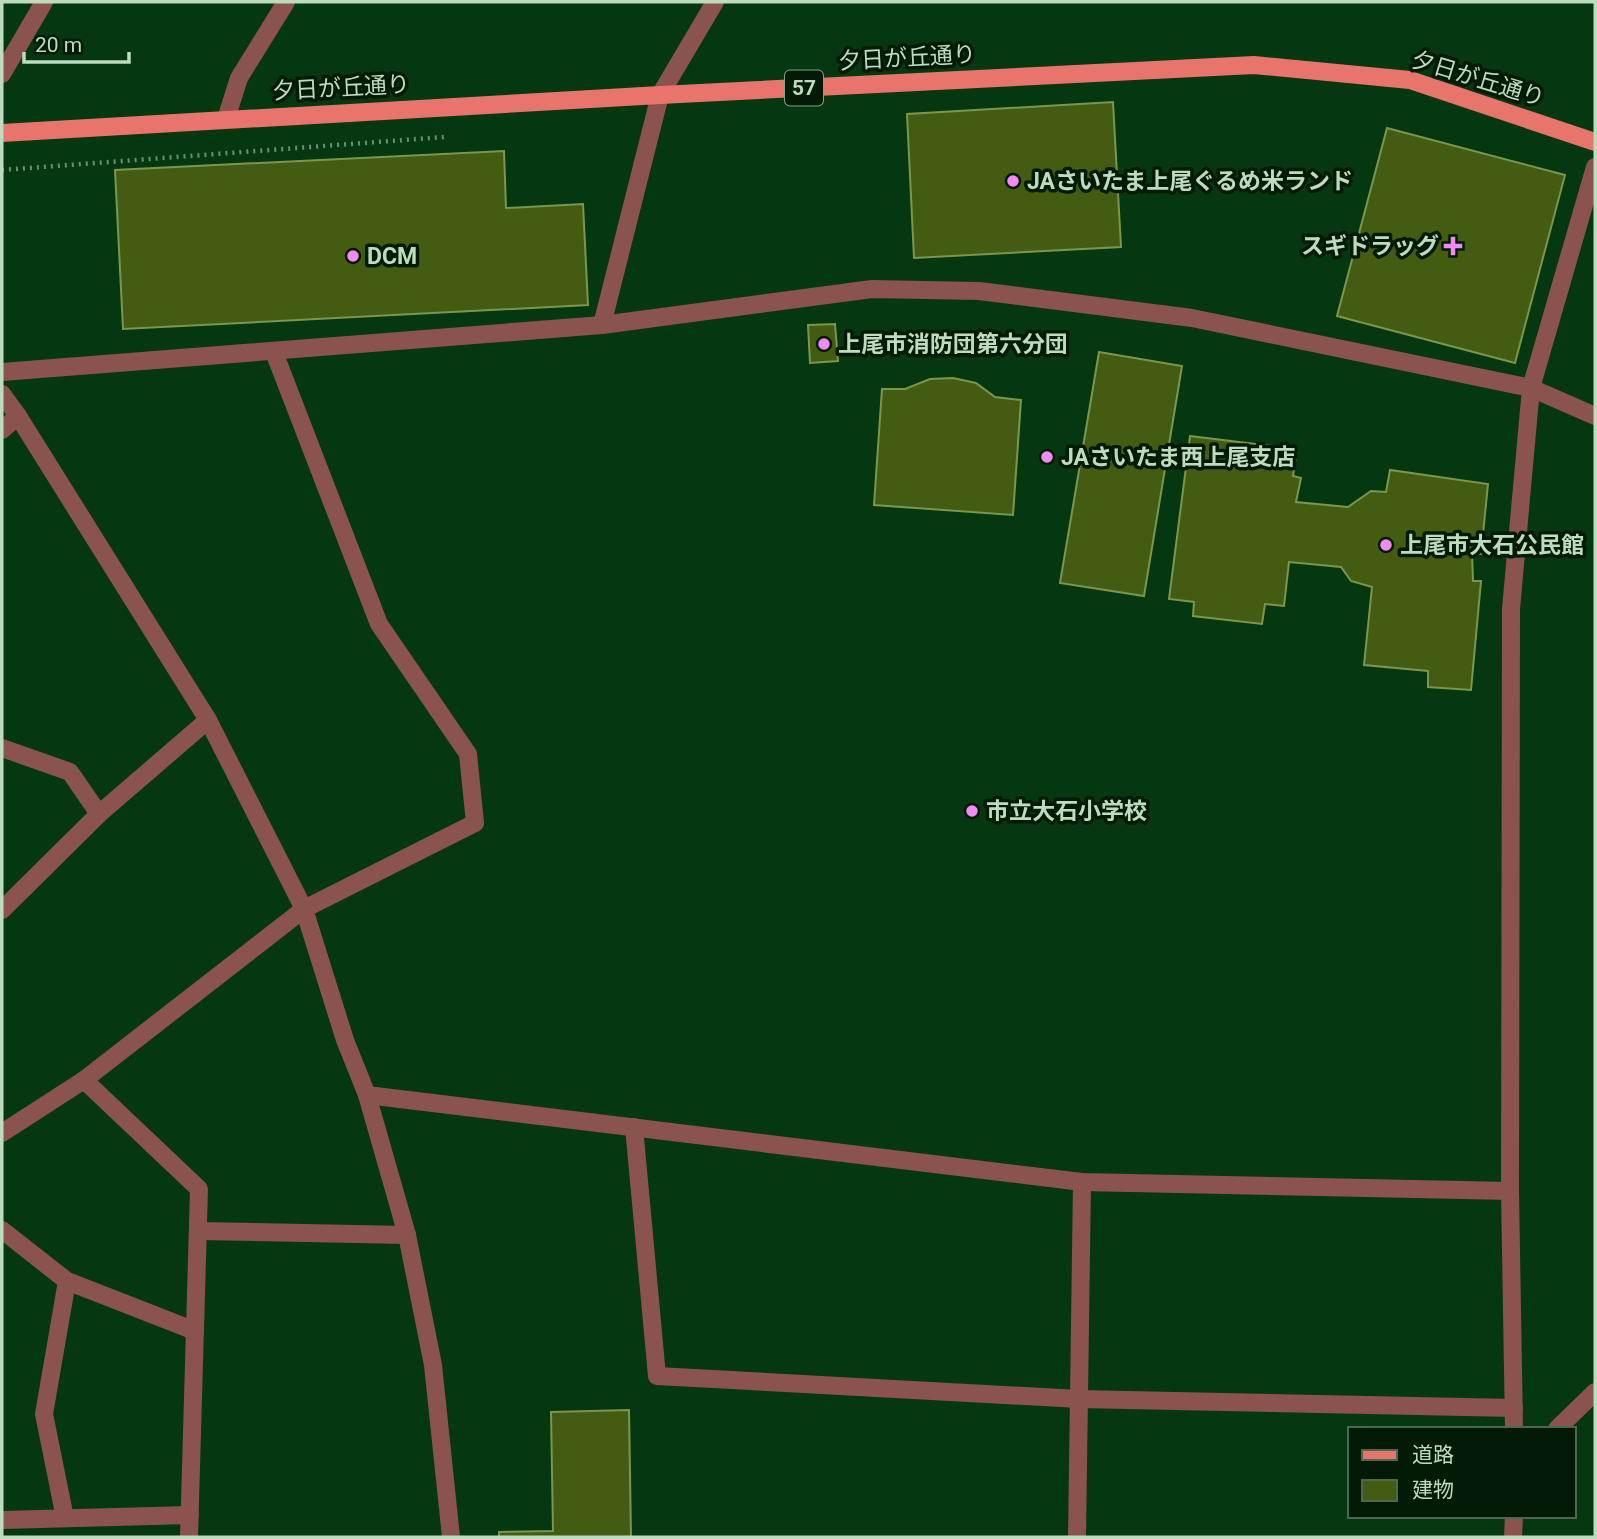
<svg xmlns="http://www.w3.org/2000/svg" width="1597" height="1539" font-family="Roboto,'Noto Sans JP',sans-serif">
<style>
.building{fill:#445c11;stroke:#7a964f;stroke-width:2}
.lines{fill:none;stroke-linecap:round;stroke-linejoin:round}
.path{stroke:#68906f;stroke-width:4.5;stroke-dasharray:2 5;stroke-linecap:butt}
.minor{stroke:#8b534d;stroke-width:18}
.major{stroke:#e7756b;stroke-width:18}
.poi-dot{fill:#f28af3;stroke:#031a06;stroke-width:2.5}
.labels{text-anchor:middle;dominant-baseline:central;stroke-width:7;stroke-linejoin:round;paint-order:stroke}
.shield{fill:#031a06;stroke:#85a288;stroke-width:2}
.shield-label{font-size:21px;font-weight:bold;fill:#bddcbf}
.street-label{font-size:23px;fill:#bddcbf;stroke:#031a06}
.poi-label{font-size:23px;font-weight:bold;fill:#bddcbf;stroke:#031a06;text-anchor:start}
</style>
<rect width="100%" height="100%" fill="#053710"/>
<g class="building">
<path d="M1113,102L1121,247L914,258L907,114Z"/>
<path d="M1387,128L1565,175L1515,363L1337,316Z"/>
<path d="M504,151L506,208L583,204L588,305L123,329L115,170Z"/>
<path d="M835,324L838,361L810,363L808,325Z"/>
<path d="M1099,352L1182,366L1144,596L1060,583Z"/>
<path d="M953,378L976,383L995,397L1021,400L1013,515L874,505L882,389H905L930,379Z"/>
<path d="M1190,436L1297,449L1293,476L1301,478L1296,502L1348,507L1371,491L1386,492L1390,470L1488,484L1481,554L1472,553L1473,581H1481L1471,690L1428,687V671L1364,665L1372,587L1351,581L1341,567L1289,562L1284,606L1265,604L1262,624L1193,616L1194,602L1169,599Z"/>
<path d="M629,1410L631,1537H499V1532L553,1531L551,1412Z"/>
</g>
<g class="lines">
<path class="path" d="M2,170L444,137"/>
<g class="minor">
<path d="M2,74L44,2"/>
<path d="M226,119L239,78L286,2"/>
<path d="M602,325L660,95L715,2"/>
<path d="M2,372L602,325L872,289L979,291L1192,318L1531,388L1595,416"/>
<path d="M2,394L18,416L208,720L304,909L345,1040L367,1095L407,1235L433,1365L451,1537"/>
<path d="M2,430L18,416"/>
<path d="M2,748L70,772L99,814"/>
<path d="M2,910L99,814L208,720"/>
<path d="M84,1080L199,1189L189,1537"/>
<path d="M367,1095L1082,1182L1510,1191"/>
<path d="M634,1127L657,1376L1079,1399L1514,1408"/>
<path d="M2,1133L84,1080L304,909L475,823L468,754L379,624L274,352"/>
<path d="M2,1230L67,1281L195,1331"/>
<path d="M198,1231L407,1235"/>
<path d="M1514,1429L1510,1191L1511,609L1531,388L1595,167"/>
<path d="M1557,1429L1595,1392"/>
<path d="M65,1518L44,1414L67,1281"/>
<path d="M2,1520L190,1515"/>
<path d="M1077,1537L1082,1182"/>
<path d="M1513,1537L1514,1516"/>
</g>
<path class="major" d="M2,133L660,95L1254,65L1410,80L1595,142"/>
</g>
<g class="poi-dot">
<circle cx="1013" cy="181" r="7"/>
<path d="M1449.5 235.5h7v7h7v7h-7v7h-7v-7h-7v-7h7z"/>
<circle cx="353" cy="256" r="7"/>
<circle cx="824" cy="344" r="7"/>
<circle cx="1047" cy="457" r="7"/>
<circle cx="1386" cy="545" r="7"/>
<circle cx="972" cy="811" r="7"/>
</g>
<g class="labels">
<rect class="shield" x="785" y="70.5" width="38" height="35" rx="5"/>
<g class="shield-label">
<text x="804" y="88">57</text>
</g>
<g class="street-label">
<text transform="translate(907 58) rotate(-3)">夕日が丘通り</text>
<text transform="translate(1478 79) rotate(17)">夕日が丘通り</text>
<text transform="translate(341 88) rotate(-3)">夕日が丘通り</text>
</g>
<g class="poi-label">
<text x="1027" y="181">JAさいたま上尾ぐるめ米ランド</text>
<text x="1439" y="246" text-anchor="end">スギドラッグ</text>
<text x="367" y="256">DCM</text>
<text x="838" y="344">上尾市消防団第六分団</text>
<text x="1061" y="457">JAさいたま西上尾支店</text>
<text x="1400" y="545">上尾市大石公民館</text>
<text x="986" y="811">市立大石小学校</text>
</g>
</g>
<rect width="1597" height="1539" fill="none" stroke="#bddcbf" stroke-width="7"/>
<rect x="1348" y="1427" width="228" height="91" fill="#031a06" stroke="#4d6850" stroke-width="2"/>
<rect x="1362" y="1450" width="35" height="10" fill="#e7756b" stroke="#4d6850" stroke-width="2"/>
<text x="1412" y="1462" font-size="21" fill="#bddcbf">道路</text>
<rect x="1362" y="1480" width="35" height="21" fill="#445c11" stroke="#4d6850" stroke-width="2"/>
<text x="1412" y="1497" font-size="21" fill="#bddcbf">建物</text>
<path d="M24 52v10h105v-10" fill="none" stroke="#bddcbf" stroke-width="3.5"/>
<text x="35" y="52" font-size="21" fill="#bddcbf" stroke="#031a06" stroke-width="5" paint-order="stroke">20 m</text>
</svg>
